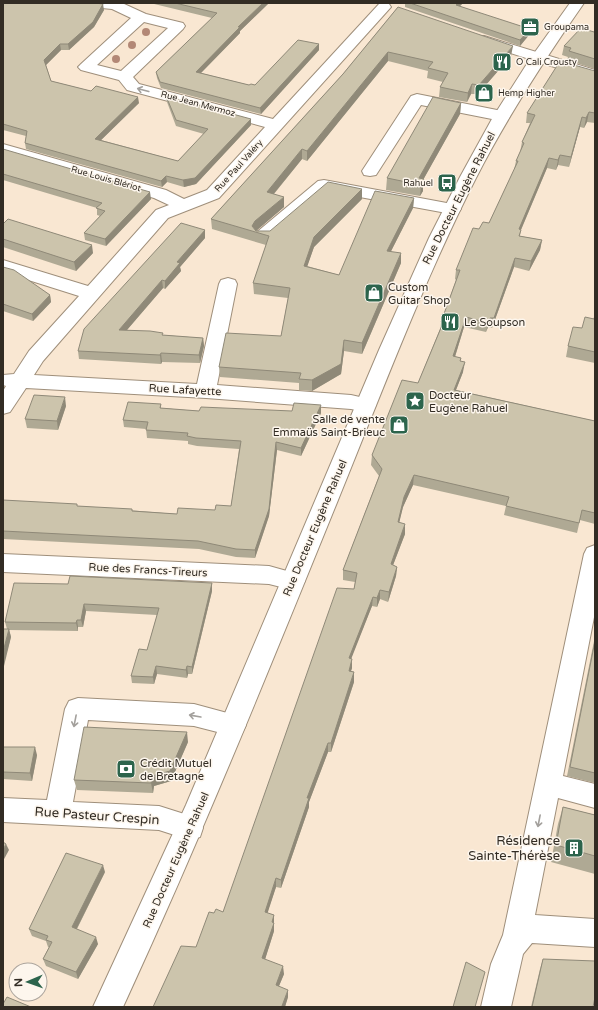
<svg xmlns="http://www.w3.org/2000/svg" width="598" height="1010" font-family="'Varela Round',sans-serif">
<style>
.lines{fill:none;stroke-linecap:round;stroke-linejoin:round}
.minor-casing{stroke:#9f8f7b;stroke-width:2}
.major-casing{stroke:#9f8f7b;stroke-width:2}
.minor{fill:#fff;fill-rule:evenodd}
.major{fill:#fff;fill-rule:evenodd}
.tree{fill:#b38876}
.wall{fill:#afa994}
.shaded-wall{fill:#8f8978}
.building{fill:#ccc4ac;stroke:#8f8978}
.oneway{stroke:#a3a09c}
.labels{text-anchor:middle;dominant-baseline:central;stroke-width:3;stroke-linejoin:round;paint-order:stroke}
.far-poi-label{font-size:9px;fill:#322c24;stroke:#fdf6ed;text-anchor:start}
.far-street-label{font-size:9px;fill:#322c24;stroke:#fdf6ed}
.street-label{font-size:11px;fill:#322c24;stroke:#fdf6ed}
.poi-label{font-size:11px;fill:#322c24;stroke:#fdf6ed;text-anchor:start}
.near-street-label{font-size:13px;fill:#322c24;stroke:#fdf6ed}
.near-poi-label{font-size:13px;fill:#322c24;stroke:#fdf6ed;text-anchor:end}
</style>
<rect width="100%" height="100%" fill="#f9e7d2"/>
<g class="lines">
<defs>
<g id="minor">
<path d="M79,3H122L146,14L183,23L185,26L183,29L133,77L139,84L273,119L379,4H389L391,7L219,198L168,218L43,361L34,375L197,384L219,284L221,280L228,278L235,280L237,284L217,385L351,395L373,400L376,405L373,410L366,412L351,409L206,398L26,388L10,412L3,414V391L6,386L3,385V375L14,374L29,351L79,296L3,272V260L88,286L156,210L169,205L154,198L3,154V144L166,190L184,199L207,190L265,127L127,90L119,80L81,70L78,67L81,64L131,18L112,9L81,6ZM144,22L168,28L121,71L97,65Z"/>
<path d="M484,36L595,70V80L479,43L477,40L479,37Z"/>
<path d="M417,94L502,111L508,113L510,116L508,119L502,121L421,105L376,175L370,176L364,175L362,171L411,96Z"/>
<path d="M324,180L452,204L458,205L461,209L458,213L452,214L327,191L269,240L263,241L257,240L254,236L257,232L318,181Z"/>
<path d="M595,545V612L563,776L595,784V808L558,798L535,915L595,919V947L532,943L523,954L511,1007H481L491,964L503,935L584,554L587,548Z"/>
<path d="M3,554L269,566L301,575L305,581L301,587L293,590L269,584L3,572Z"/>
<path d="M78,698L194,704L242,717L246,725L242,733L233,736L194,726L88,720L73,802L159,806L200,819L203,828L200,837L190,840L159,830L3,822V798L47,800L65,709L69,701Z"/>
</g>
<path id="major" d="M570,3H584C545,59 507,117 476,178C423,282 382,392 338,500C269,670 200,840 123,1007H93L186,805L379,350L429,238L460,177L493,117L530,59Z"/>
</defs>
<use href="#minor" class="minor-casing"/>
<use href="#major" class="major-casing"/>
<use href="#minor" class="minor"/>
<use href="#major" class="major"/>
</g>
<g class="tree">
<circle cx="146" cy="32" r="4"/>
<circle cx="132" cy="45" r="4"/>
<circle cx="116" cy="59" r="4"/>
</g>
<g class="wall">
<path d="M3,3L104,10L94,27L69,50H61L46,65L51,81L139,103L101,140L178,161L204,134L176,126L167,102L166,96L251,125L196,184L184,187L167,182L162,187L26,149L25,143L26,136L3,130Z"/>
<path d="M150,3H269L240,31V33L201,73L249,85H255L319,44V50L261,114L161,88L157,78L156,72L212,18Z"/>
<path d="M405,3H463L460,6L529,35L520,46L405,7Z"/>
<path d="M398,7L511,56L478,94H471L467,102L439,97L440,87L443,82L427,78L428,71L388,61L307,161L302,159L274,194L284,207L256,231H270L362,199L314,247L307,266L339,275L414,198L413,208L391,251L401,263L362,354L344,351L341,374L312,391L299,390V383L220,377L219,367L281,336L288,298L254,294L253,283L266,245L212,229L211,219L343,74Z"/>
<path d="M595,30V69L567,60L568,57L562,55L564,46L594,32Z"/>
<path d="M595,71V123L587,122L584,128L580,127L569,167L558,165L556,170L547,168L521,230L520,236L542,240L540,250L529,271L514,267L492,328L488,327L486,332L464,327L455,357L461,358L460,361L463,372L456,390L595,421V524L580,520L577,533L504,515L506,506L413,485L403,507L399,522L405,534L393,565L397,567L396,576L388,602L380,599L377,607L372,606L351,658L352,668L351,671L354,672V682L331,752H328L309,802V807L281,888L276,887L267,913L274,915V931L265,959L284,974L279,986L288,997L285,1006L153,1007L196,947L214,913L223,912L354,589L355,582L343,580V570L379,476L371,465L372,455L418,383L440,329L441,322L456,280L455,279L456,270L479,229L489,223L514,170L516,161L520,152L522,142L530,123H526L527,113Z"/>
<path d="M461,103L460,114L423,180V191L420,196L386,190L387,178Z"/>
<path d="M3,149L151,199L106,246L85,240L84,233L100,216L97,215V208L3,180Z"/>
<path d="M3,224L93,253L76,271L3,247Z"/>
<path d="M205,230V238L180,267L181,271L165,289L163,288L127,330L163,335L203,338L204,346L200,363L162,362L161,364L79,359L78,351Z"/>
<path d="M3,267L50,295L51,302L33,321L3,311Z"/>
<path d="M595,315V363L566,357L568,346L582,328L594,319Z"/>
<path d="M161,404V408L199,411L321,413L301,456L277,450L269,516L255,558L236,557L199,549L3,539V500L177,514L215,510L231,506L239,449L197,446L188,444V441L147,438L146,429L124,427L123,420Z"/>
<path d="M66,406L58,430L27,428L25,419Z"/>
<path d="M212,583V591L192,674H188L187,678L157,674L154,684L132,683L131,676L147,650L157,615L86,611L83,627H78V631L9,630L11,637L3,666V629H7L5,622L68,584Z"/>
<path d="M595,636V783L567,776Z"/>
<path d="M188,742L171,781L154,786L153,793L77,790L74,780Z"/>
<path d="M3,747L37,755L32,781L3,779Z"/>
<path d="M563,807L595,815V874L551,862L558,824Z"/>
<path d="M105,872L77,929L98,944L78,979L46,966L43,959L49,947H48L46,941L32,936L29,929Z"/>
<path d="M543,959L593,1007H531L540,969Z"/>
</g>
<g class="shaded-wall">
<path d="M263,3H269L240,31V33L196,78V72L238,27Z"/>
<path d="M458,3H463L455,11L456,5Z"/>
<path d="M103,4L104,10L94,27L69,50L68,44Z"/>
<path d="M530,29L529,35L520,46V40Z"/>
<path d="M60,44L61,50L45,66L44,60Z"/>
<path d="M319,44V50L261,114L260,108Z"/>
<path d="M513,46L511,56L478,94L479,85Z"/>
<path d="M388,52V61L307,161V151Z"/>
<path d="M472,84L471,94L467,102L468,93Z"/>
<path d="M138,97L139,103L96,145L95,139Z"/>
<path d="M461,103L460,114L423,180V191L420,196L421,185L419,178Z"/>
<path d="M589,112L587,122L584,128L586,118Z"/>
<path d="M582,117L580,127L569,167L571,157Z"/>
<path d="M251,119V125L196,184L184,187L183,180Z"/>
<path d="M302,149V159L267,202V192Z"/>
<path d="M560,155L558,165L556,170L558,160Z"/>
<path d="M549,158L547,168L517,239L519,229Z"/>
<path d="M166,176L167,182L162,187L161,181Z"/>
<path d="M362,189V199L314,247L304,276V266L314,237Z"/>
<path d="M150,192L151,199L106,246L105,239Z"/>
<path d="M284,197V207L256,231L252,226L255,221Z"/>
<path d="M414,198L413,208L386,261L387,251Z"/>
<path d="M205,230V238L180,267L181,271L165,289V281L177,262Z"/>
<path d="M542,240L540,250L529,271L531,261Z"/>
<path d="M92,245L93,253L76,271L74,262Z"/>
<path d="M401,253V263L362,354V343Z"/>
<path d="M515,258L514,267L492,328L494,318Z"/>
<path d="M162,280L163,288L120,338L119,330Z"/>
<path d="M50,295L51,302L33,321L32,314Z"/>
<path d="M466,317L464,327L452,366L453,356Z"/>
<path d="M490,318L488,327L486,332L488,323Z"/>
<path d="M203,338L204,346L200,363L199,355Z"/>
<path d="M344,340V351L341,374L312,391V380Z"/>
<path d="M161,353L162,362L161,364L160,355Z"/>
<path d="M465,362L463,372L452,400L454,390Z"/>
<path d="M65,397L66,406L58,430L57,421Z"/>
<path d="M321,405V413L301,456V448Z"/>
<path d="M276,442L277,450L269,516L255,558V550Z"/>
<path d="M414,475L413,485L403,507L397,532L398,522L404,497Z"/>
<path d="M405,524V534L390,573L391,564Z"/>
<path d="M397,567L396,576L388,602L389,592Z"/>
<path d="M212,583V591L192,674V667Z"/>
<path d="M380,590V599L377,607V598Z"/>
<path d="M373,597L372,606L348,667L349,658Z"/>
<path d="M84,604L86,611L83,627L81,620Z"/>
<path d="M77,620L78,627V631L76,623Z"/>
<path d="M9,629L11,637L4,666L3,652Z"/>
<path d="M352,659V668L348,680L349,671Z"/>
<path d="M156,666L157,674L154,684L153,677Z"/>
<path d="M187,666L188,674L187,678L186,670Z"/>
<path d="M354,672V682L331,752V743Z"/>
<path d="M187,732L188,742L171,781L154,786L153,793L151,783L152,776Z"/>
<path d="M328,743V752L309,802V807L281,888V880L307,798Z"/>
<path d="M35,747L37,755L32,781L30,773Z"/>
<path d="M6,844L9,850L3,861V850Z"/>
<path d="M103,865L105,872L74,934L72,927Z"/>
<path d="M276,878V887L265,921V912Z"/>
<path d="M274,915V931L263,966L262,958L272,922Z"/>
<path d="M96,937L98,944L78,979L76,972Z"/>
<path d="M283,966L284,974L276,993V985Z"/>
<path d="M288,990V997L285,1007L282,1006Z"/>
</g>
<g class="building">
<path d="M3,3H95L103,4L93,22L68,44H60L44,60L51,81L91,91L96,86L138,97L95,139L178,161L208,129L176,120L166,96L251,119L195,178L183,180L166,176L161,181L25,143L27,131L3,124Z"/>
<path d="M175,3H263L238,27H240L196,72L249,85L251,84L255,85L298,40L319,44L260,108L160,82L156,72L217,13Z"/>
<path d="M410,3H458L456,5L530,29L520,40Z"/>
<path d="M398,7L513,46L479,85L472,84L468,93L440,87L448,73L428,68L433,62L388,52L307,151L302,149L267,192L284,197L255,221L252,226L256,231H270L328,182L362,189L314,237L304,266L339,275L375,191L414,198L387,251L401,253L362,343L344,340L341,364L312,380L299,379L301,373L219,367L226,333L281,336L290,288L253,283L269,236L211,219L343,74Z"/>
<path d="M581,28L594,32L595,30V59L569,51L571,48L564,46Z"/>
<path d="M560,61L595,71V113L589,112L586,118L582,117L571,157L560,155L558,160L549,158L519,229L521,230L519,236L542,240L531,261L515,258L494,318H490L488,323L466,317L453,356L461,358L460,361L465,362L454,390L595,421V513L582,510L579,523L506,506L509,497L414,475L404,497L398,522L405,524L391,564L397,567L389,592L380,590L377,598L373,597L349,658L352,659L349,671L354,672L331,743H328L307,798H309L281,880L276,878L265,912L274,915L272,922L274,923L262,958L283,966L276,985L288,990L282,1006L287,1007H153L181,946L196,947L209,912L214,913L216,909L223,912L337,588L354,589L357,573L343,570L382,469L372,455L402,380L418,383L443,323L441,322L460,270H456L473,228L479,229L483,222L489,223L518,161H516L524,143L522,142L535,115L527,113Z"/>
<path d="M433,97L461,103L419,178L424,179L421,185L387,178Z"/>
<path d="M3,149L150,192L105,239L84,233L105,211L96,208L102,203L3,174Z"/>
<path d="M8,219L92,245L74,262L3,239V224Z"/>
<path d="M181,223L205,230L177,262L180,263L165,281L162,280L119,330L150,331L163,333L162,335L203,338L199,355L161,353L160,355L78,351L84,329Z"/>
<path d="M3,267L14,270L50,295L32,314L3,304Z"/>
<path d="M595,315V352L568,346L573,327L582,328L585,317L594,319Z"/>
<path d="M34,395L65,397L57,421L25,419Z"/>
<path d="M128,402L161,404L160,408L199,411L201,407L292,411L294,403L321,405L301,448L276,442L269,509L255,550L236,549L198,541L3,531V500L77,504V506L132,509V511L177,514L178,508L215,510L216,505L231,506L241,441L196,438L187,436L188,433L146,430L148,422L123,420Z"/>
<path d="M70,576L212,583L192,667L187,666L186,670L156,666L153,677L131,676L139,649L147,650L159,608L84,604L81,620H77L76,623L5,622L14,583L68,584Z"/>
<path d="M3,629H9L3,652Z"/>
<path d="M595,641V773L570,767Z"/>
<path d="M84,727L187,732L170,771L152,776L151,783L74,780Z"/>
<path d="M3,747H35L30,773L3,772Z"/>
<path d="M563,807L595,815V856L556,845Z"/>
<path d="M3,842L6,844L3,850Z"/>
<path d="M66,853L103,865L72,927L96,937L76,972L43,959L52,942L46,940L48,936L29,929Z"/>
<path d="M543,959L595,961V997L593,1007H532Z"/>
<path d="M466,962L485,972L475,1007H453Z"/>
<path d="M7,997L31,1007H3V1004Z"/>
</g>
<defs><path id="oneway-shaft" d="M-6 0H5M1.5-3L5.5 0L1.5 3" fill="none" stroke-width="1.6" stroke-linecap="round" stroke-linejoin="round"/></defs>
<g class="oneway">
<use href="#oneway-shaft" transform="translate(143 90) rotate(-165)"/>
<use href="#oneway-shaft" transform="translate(195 716) rotate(-170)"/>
<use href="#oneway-shaft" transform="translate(75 721) rotate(101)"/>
<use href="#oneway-shaft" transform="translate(539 821) rotate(101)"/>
</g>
<defs>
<symbol id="office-square" viewBox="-11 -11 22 22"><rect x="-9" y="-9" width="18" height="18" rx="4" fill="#2c644c" stroke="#fdf6ed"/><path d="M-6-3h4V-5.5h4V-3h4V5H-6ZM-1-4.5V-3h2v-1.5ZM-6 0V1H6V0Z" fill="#fff"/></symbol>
<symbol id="restaurant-square" viewBox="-11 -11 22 22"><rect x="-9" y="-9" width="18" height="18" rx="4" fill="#2c644c" stroke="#fdf6ed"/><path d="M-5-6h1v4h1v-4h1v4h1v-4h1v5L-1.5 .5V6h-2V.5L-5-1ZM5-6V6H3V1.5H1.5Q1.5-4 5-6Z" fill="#fff"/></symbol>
<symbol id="shop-square" viewBox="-11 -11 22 22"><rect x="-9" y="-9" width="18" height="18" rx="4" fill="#2c644c" stroke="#fdf6ed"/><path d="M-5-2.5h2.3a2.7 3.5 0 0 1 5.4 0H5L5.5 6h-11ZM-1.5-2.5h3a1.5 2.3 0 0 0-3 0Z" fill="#fff"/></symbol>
<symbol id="bus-square" viewBox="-11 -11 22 22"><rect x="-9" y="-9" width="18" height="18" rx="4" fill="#2c644c" stroke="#fdf6ed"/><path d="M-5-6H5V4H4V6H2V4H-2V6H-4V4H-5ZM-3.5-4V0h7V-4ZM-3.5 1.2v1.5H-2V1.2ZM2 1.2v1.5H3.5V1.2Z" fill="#fff"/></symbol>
<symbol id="sight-square" viewBox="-11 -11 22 22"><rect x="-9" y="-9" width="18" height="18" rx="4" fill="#2c644c" stroke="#fdf6ed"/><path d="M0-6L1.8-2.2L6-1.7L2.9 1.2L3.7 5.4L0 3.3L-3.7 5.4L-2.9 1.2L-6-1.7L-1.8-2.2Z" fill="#fff"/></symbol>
<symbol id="bank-square" viewBox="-11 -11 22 22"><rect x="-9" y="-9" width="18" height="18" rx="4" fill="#2c644c" stroke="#fdf6ed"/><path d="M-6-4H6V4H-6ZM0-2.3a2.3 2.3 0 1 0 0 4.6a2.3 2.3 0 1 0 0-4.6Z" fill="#fff"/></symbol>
<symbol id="building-square" viewBox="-11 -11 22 22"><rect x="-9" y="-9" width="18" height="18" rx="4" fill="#2c644c" stroke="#fdf6ed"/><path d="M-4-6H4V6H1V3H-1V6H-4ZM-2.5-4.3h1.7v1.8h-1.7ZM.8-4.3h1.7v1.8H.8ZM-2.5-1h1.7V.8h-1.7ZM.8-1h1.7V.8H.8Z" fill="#fff"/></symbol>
</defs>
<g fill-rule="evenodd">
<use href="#office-square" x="519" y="16" width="22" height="22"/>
<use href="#restaurant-square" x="491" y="51" width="22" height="22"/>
<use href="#shop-square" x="473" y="82" width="22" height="22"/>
<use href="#bus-square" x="436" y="172" width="22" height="22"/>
<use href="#shop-square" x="363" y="282" width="22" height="22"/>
<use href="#restaurant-square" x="439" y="311" width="22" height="22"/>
<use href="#sight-square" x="404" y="390" width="22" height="22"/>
<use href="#shop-square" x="388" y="414" width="22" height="22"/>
<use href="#bank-square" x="115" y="758" width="22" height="22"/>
<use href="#building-square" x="563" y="837" width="22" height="22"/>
</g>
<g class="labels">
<g class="far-poi-label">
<text x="544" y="27">Groupama</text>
<text x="516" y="62">O Cali Crousty</text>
<text x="498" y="93">Hemp Higher</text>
<text x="433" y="183" text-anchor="end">Rahuel</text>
</g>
<g class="far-street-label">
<text transform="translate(198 104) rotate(15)">Rue Jean Mermoz</text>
<text transform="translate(239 166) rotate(-48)">Rue Paul Valéry</text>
<text transform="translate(106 179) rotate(16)">Rue Louis Blériot</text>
</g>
<g class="street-label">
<text transform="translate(459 198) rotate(-63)">Rue Docteur Eugène Rahuel</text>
<text transform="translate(185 390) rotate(3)">Rue Lafayette</text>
<text transform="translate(315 528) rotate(-67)">Rue Docteur Eugène Rahuel</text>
<text transform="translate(148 570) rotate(3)">Rue des Francs-Tireurs</text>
<text transform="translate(176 860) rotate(-66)">Rue Docteur Eugène Rahuel</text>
</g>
<g class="poi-label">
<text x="388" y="287">Custom<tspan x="388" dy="13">Guitar Shop</tspan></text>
<text x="464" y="322">Le Soupson</text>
<text x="429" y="395">Docteur<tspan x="429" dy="13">Eugène Rahuel</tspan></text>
<text x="385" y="419" text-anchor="end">Salle de vente<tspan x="385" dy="13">Emmaüs Saint-Brieuc</tspan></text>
<text x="140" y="763">Crédit Mutuel<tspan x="140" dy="13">de Bretagne</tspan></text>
</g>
<g class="near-street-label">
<text transform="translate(97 816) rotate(4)">Rue Pasteur Crespin</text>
</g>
<g class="near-poi-label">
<text x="560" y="841">Résidence<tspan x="560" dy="15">Sainte-Thérèse</tspan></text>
</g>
</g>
<rect width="598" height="1010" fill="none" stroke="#322c24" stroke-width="8"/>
<g transform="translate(28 982) rotate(268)"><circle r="19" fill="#fdf6ed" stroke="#aca59d"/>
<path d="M0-3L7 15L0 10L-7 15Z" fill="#2c644c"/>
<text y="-6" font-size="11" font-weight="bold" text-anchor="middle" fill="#322c24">N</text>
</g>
</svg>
